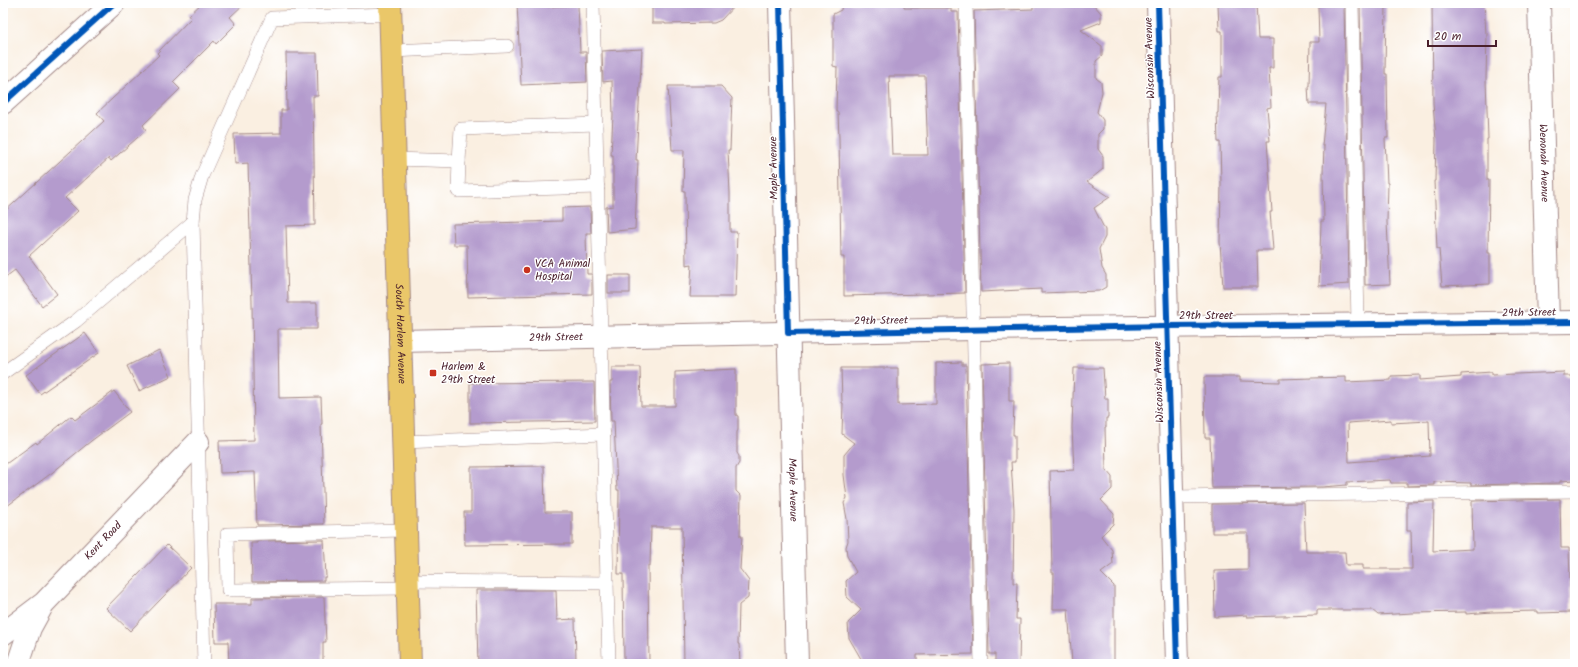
<svg xmlns="http://www.w3.org/2000/svg" width="1578" height="667" font-family="Kalam,sans-serif">
<style>
.building{fill:#b49bcd;fill-rule:evenodd}
.lines{fill:none;stroke-linecap:round;stroke-linejoin:round}
.service-casing{stroke:#a28786;stroke-width:14}
.minor-casing{stroke:#a28786;stroke-width:24}
.tertiary-casing{stroke:#a28786;stroke-width:24}
.primary-casing{stroke:#a28786;stroke-width:24}
.service{stroke:#fff;stroke-width:13}
.minor{stroke:#fff;stroke-width:22}
.tertiary{stroke:#fff;stroke-width:22}
.primary{stroke:#eac769;stroke-width:22}
.cycleway-casing{stroke:#fff;stroke-width:8}
.cycleway{stroke:#0057b8;stroke-width:6}
.poi-dot{fill:#c8321e;stroke:#fff;stroke-width:1.5}
.labels{text-anchor:middle;dominant-baseline:central;stroke-width:3;stroke-linejoin:round;paint-order:stroke}
.street-label{font-size:11px;fill:#4a1f2b;stroke:#fff}
.poi-label{font-size:11px;fill:#4a1f2b;stroke:#fff;text-anchor:start}
</style>
<rect width="100%" height="100%" fill="#fff"/>
<filter id="ink" filterUnits="userSpaceOnUse"><feTurbulence type="fractalNoise" baseFrequency=".025" numOctaves="2"/><feDisplacementMap in="SourceGraphic" scale="8" xChannelSelector="R" yChannelSelector="G"/><feConvolveMatrix kernelMatrix="1 2 1 2 8 2 1 2 1" color-interpolation-filters="sRGB"/></filter>
<filter id="wash" filterUnits="userSpaceOnUse"><feTurbulence type="fractalNoise" baseFrequency=".012" numOctaves="4" result="noise"/><feDisplacementMap in="SourceGraphic" scale="16" xChannelSelector="R" yChannelSelector="G"/><feGaussianBlur stdDeviation="0.9" result="paint"/><feColorMatrix in="noise" values="0 0 0 0 0 0 0 0 0 0 0 0 0 0 0 0 0 1.4 0 .05"/><feComposite in="paint" operator="in"/></filter>
<g filter="url(#wash)">
<rect width="100%" height="100%" fill="#faefe1"/>
<g id="blocks">
<g class="building">
<path d="M202,3H245L230,17L236,24L216,44L214,41L173,82L180,89L143,125L146,130L111,161L109,158L65,198L78,211L29,256L57,294L42,306L15,270L3,279V213L104,121L97,113L159,55L157,53L191,18L189,15Z"/>
<path d="M517,3H548V7L578,5L580,52H586L587,82L521,85Z"/>
<path d="M652,3H737L721,20L714,23L665,24V23H652Z"/>
<path d="M842,3H904V8H951V12H958L965,293L844,296V257H841L839,138L838,112H836L837,67L833,66V14L841,10ZM889,76H925L928,155H892Z"/>
<path d="M1218,3H1256L1258,39H1273V68H1269L1271,107L1267,108L1270,141H1267L1272,212H1270L1273,250H1257L1258,287H1223L1220,242L1221,184L1220,142H1218L1217,113H1218L1219,77H1222V31H1219Z"/>
<path d="M1363,3H1386L1385,74H1387L1388,138H1385L1387,183H1388L1387,222L1390,284L1365,285L1360,4Z"/>
<path d="M1432,3H1484L1486,34L1487,33L1486,79L1488,139H1487V180H1489L1488,253H1490V284L1442,286L1439,249H1437L1434,181H1435L1436,140L1433,103Z"/>
<path d="M1344,4L1349,284L1319,286L1321,221H1324L1323,173L1324,146H1322L1326,104H1309L1308,86H1309L1310,42H1319L1318,5Z"/>
<path d="M1033,5H1094L1101,13V22L1081,30L1102,46V56L1096,61V78L1101,82L1102,92L1097,112L1103,120V129L1098,134V149L1103,156V169L1087,182L1110,197L1094,208L1105,230V237L1099,249L1102,268L1106,275V287L1099,291L1041,293V289L981,292L974,11L1033,9Z"/>
<path d="M642,49L636,160H638L635,229L607,232L606,207L613,206V155H611L613,115L612,81L603,82L602,51Z"/>
<path d="M286,53H317L318,96H313L315,225L286,226L288,303H317V329H278L279,398L321,397L322,424H321L324,524L257,525L255,472L220,473L219,441L254,440L252,303L248,163L235,164L234,134L281,133V110H287Z"/>
<path d="M668,86H721L732,98L730,150H728L730,193V232H737L735,297H690L692,264L686,265L685,191H683L684,150H672Z"/>
<path d="M590,207L591,233H586L587,274H592V294L468,297L467,245H454L453,224L562,221V208Z"/>
<rect x="608" y="275" width="22" height="18"/>
<path d="M85,333L99,353L40,394L26,375Z"/>
<path d="M159,350L171,376L139,391L127,366Z"/>
<path d="M962,362V365H966L973,654L917,655V664H864L849,638L848,623L861,610L847,597L846,581L856,572L847,556L846,547L848,541L847,519L844,503L847,498L844,475V455L854,443L842,434L843,403H842L841,368H898V405L936,404V363Z"/>
<path d="M1009,363V401H1014L1013,435H1015V462H1011L1014,510L1013,583H1017L1016,619H1020L1019,664H995V654H989L982,364Z"/>
<path d="M612,367H640L641,406H675V372L736,369V415L738,416V430L737,432V453L739,456V463L736,468V491L741,496L740,536H742L740,569L749,581L748,598L739,605L738,644H739L740,664H684L682,527H651L650,565H648L649,664H624L623,574H618L619,490H617L614,421H611L610,382H612Z"/>
<path d="M1074,368H1103L1105,399H1108V418H1106V427H1105L1106,470L1112,477V489L1101,500L1114,514L1113,524L1101,536L1112,550L1113,564L1101,573L1114,586V664H1072L1068,609H1053L1054,573H1052L1050,471L1074,470L1072,428Z"/>
<path d="M1492,372V375L1564,372V376H1575V480L1560,481V483L1471,485V483L1434,482V485L1407,486V483H1391L1390,480L1347,482V485L1322,487L1212,488L1210,438H1205L1204,377H1240V381L1280,382V379L1346,377V382L1391,380V376L1420,375V380L1461,377V374ZM1391,420V423L1429,421L1430,456L1349,462L1348,423Z"/>
<path d="M594,382L595,421L470,423V383Z"/>
<path d="M114,391L130,412L91,441L53,472L3,509V466L36,442L37,444L71,416L75,420Z"/>
<path d="M544,466L545,512H572V544L465,545L464,512H471V467Z"/>
<path d="M1560,499L1561,548H1569L1571,612L1538,613V611L1492,612L1466,614V612L1412,613L1378,615L1372,610H1317V615L1247,617V615L1215,617L1214,571L1248,570V533H1212V504L1304,503L1306,552H1345L1346,565H1363V569H1412L1411,531H1407V502L1434,501L1433,551L1473,549L1472,501Z"/>
<path d="M324,540L326,577H324V581L252,582L251,543H257V541Z"/>
<path d="M167,545L191,568L130,631L106,608Z"/>
<path d="M476,590H556L557,620L575,619L576,662L478,664Z"/>
<path d="M324,597L326,642H323V664H229L228,642H215L214,604H252V598Z"/>
</g>
</g>
</g>
<g filter="url(#ink)">
<use href="#blocks" fill-opacity="0" stroke="#a28786" stroke-width="1"/>
<g class="lines">
<defs>
<g id="service">
<path d="M593,3L609,664"/>
<path d="M966,3L981,664"/>
<path d="M1352,3L1358,325"/>
<path d="M391,51L507,46"/>
<path d="M394,159L459,161L461,129L596,124"/>
<path d="M459,161L458,191L598,187"/>
<path d="M3,373L76,321L193,222"/>
<path d="M403,442L604,434"/>
<path d="M1172,497L1575,491"/>
<path d="M406,530L227,534L228,590L408,588"/>
<path d="M407,581L607,583"/>
<path d="M204,664L193,222L195,200L202,176L272,18L390,14"/>
</g>
<g id="minor">
<path id="s1" d="M780,3L797,664"/>
<path d="M1158,3L1177,664"/>
<path id="s2" d="M1539,3L1548,322"/>
<path id="s3" d="M400,341L974,329L1575,322"/>
<path id="s4" d="M3,634L44,603L198,442"/>
<path d="M18,664L30,628L41,608"/>
</g>
<path id="tertiary" d="M3,103L114,3"/>
<g id="primary">
<path id="s5" d="M390,3L410,664"/>
</g>
</defs>
<use href="#service" class="service-casing"/>
<use href="#minor" class="minor-casing"/>
<use href="#tertiary" class="tertiary-casing"/>
<use href="#primary" class="primary-casing"/>
<use href="#service" class="service"/>
<use href="#minor" class="minor"/>
<use href="#tertiary" class="tertiary"/>
<use href="#primary" class="primary"/>
<defs>
<g id="cycleway">
<path d="M780,3L788,333L1167,326L1575,322"/>
<path d="M1158,3L1177,664"/>
<path d="M3,103L114,3"/>
</g>
</defs>
<use href="#cycleway" class="cycleway-casing"/>
<use href="#cycleway" class="cycleway"/>
</g>
</g>
<g class="poi-dot">
<circle cx="527" cy="270" r="4"/>
<rect x="429" y="369" width="8" height="8" rx="2"/>
</g>
<g class="labels">
<g class="street-label">
<text transform="translate(1150 58) rotate(-92)">Wisconsin Avenue</text>
<text stroke="none"><textPath href="#s2" startOffset="160">Wenonah Avenue</textPath></text>
<text transform="translate(774 168) rotate(-91)">Maple Avenue</text>
<text transform="translate(1529 313) rotate(-1)">29th Street</text>
<text x="1206" y="316">29th Street</text>
<text transform="translate(881 321) rotate(-1)">29th Street</text>
<text stroke="none"><textPath href="#s5" startOffset="331">South Harlem Avenue</textPath></text>
<text stroke="none"><textPath href="#s3" startOffset="156">29th Street</textPath></text>
<text transform="translate(1159 382) rotate(-92)">Wisconsin Avenue</text>
<text stroke="none"><textPath href="#s1" startOffset="487">Maple Avenue</textPath></text>
<text stroke="none"><textPath href="#s4" startOffset="137">Kent Road</textPath></text>
</g>
<g class="poi-label">
<text x="535" y="264">VCA Animal<tspan x="535" dy="13">Hospital</tspan></text>
<text x="441" y="367">Harlem &amp;<tspan x="441" dy="13">29th Street</tspan></text>
</g>
</g>
<rect width="1578" height="667" fill="none" stroke="#fff" stroke-width="16"/>
<path d="M1428 40v6h68v-6" fill="none" stroke="#4a1f2b" stroke-width="2"/>
<text x="1434" y="40" font-size="12" fill="#4a1f2b" stroke="#ffffff" stroke-width="3" paint-order="stroke">20 m</text>
</svg>
